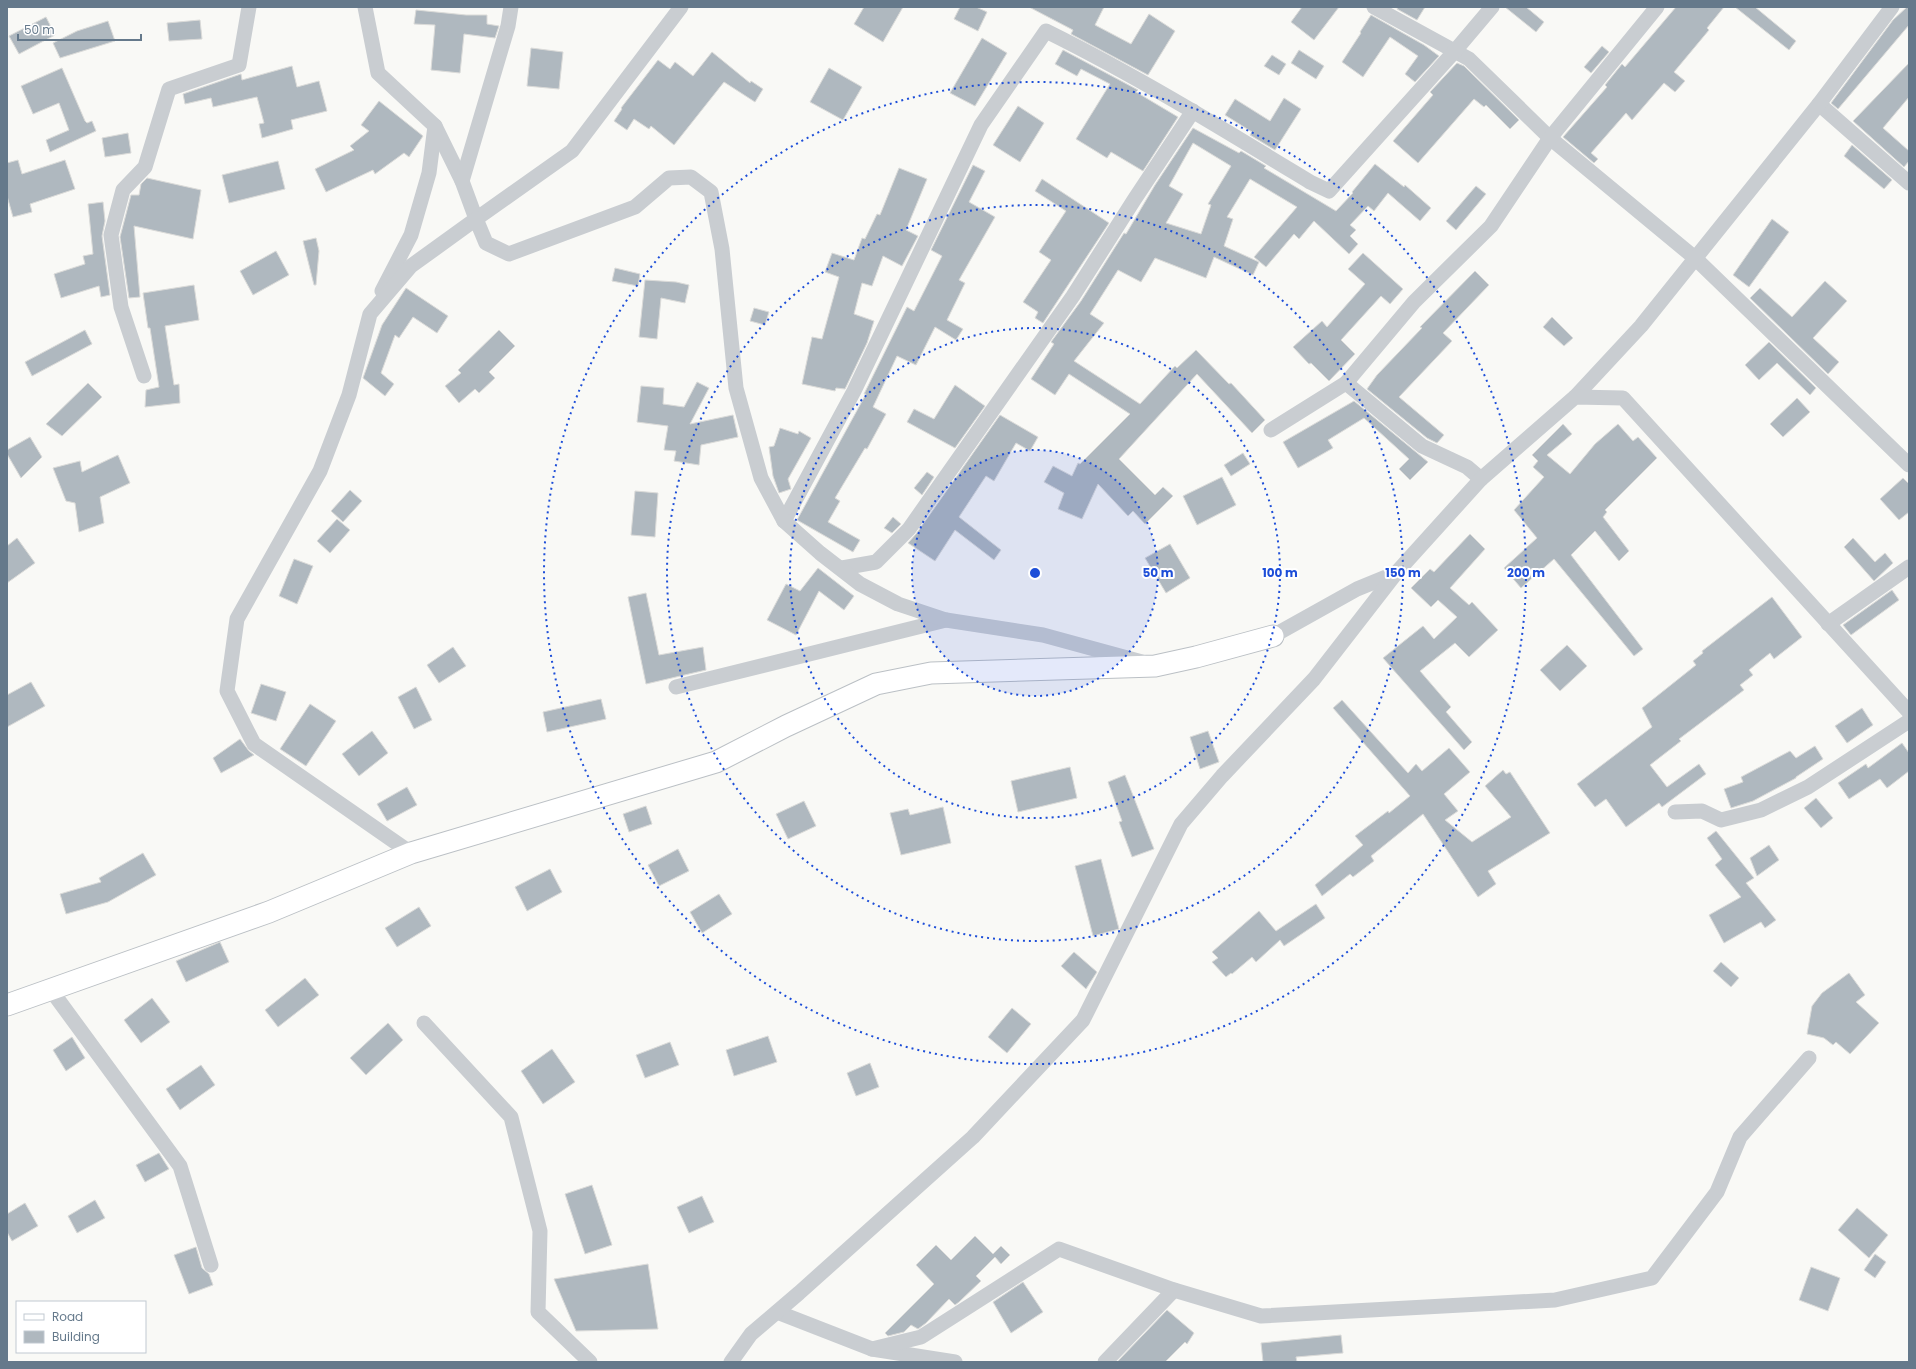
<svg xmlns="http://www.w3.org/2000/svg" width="1916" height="1369" font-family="Poppins,sans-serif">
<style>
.building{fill:#afb8bf;stroke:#dbdbd9;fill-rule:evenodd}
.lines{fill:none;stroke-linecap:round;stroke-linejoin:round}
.secondary-casing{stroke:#bbc0c5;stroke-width:23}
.street{stroke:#c9cdd1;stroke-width:15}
.secondary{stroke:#fff;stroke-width:21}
.ring{fill:none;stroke:#1d4ed8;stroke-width:2;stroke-dasharray:2 4}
.centre{fill:#1d4ed8;stroke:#fff;stroke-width:2}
.ring-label{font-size:12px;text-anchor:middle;font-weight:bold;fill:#1d4ed8;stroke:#fff;stroke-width:4;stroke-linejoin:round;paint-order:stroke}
</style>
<rect width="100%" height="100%" fill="#f9f9f6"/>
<g class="building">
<path d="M864,7H903L883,42L854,24Z"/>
<path d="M960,7H976L987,12L978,31L954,19Z"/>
<path d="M1029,7H1104L1095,25L1131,44L1149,14L1175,31L1148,75L1071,34L1073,30Z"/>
<path d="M1302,7H1339L1314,40L1291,22Z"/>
<path d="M1398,7H1425L1417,20L1397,9Z"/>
<path d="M1505,7H1526L1544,22L1536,32Z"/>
<path d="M1676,7H1724L1707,28L1709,30L1674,72L1685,81L1675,92L1664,83L1632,120L1626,113L1591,153L1598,159L1594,163L1563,137L1607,87L1605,85L1622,64L1625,67Z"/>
<path d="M1735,7H1755L1796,41L1789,50Z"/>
<path d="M1907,7H1909V25L1838,109L1831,103L1893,20Z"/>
<path d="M416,10L466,15H487V24L499,26L495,38L464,34L460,73L431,70L435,25L414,24Z"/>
<path d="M1371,15L1424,45L1439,56L1415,82L1405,74L1418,56L1390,37L1363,77L1342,62L1361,33L1360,32Z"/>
<path d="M46,17L55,35L19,54L9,36Z"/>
<path d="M200,20L202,39L169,41L167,23Z"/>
<path d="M108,21L115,41L60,58L53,43L77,31Z"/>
<path d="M982,38L1007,53L975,106L950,93Z"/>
<path d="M1602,46L1609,52L1591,73L1584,67Z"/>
<path d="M531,48L563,52L559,89L527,86Z"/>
<path d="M1063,50L1138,90L1136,92L1178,117L1143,171L1111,152L1107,158L1076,139L1110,84L1081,69L1077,76L1055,64Z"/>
<path d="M1299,50L1324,66L1316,79L1291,63Z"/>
<path d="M712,52L750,83L751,81L763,89L755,102L724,82L674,145L651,126L649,129L634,119L627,130L614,121L622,109L621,108L658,60L670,69L675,62L693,76Z"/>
<path d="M1272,55L1286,64L1279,75L1264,66Z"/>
<path d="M1457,63L1464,66L1519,120L1510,129L1486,105L1484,107L1474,99L1418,163L1393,141L1433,95L1430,92Z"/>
<path d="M1909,63V97L1883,128L1909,151V161L1904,167L1853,121Z"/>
<path d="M292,66L297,87L319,81L327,111L291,120L293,129L262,138L259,124L264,123L257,97L213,107L211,98L185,104L183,94L241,74L242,80Z"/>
<path d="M62,68L85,121L87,123L92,121L96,131L50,152L46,140L69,130L59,103L33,114L21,86Z"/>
<path d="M829,68L862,87L843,120L810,102Z"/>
<path d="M1284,98L1301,109L1275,150L1250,135L1252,132L1225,115L1235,99L1270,121Z"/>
<path d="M379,101L423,136L409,157L404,153L375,174L373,170L326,192L315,169L354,150L350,146L369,131L361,125Z"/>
<path d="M1018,106L1044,123L1020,162L993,145Z"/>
<path d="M1193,128L1239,153L1241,151L1266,166L1264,168L1336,211L1353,193L1352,192L1375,164L1404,187L1405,185L1431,208L1420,221L1388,193L1374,211L1368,206L1350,225L1356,230L1350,236L1358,244L1349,254L1314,221L1299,239L1294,234L1266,267L1254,257L1297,207L1250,179L1227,217L1233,219L1224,246L1259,262L1253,275L1214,257L1206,278L1155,258L1141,282L1118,270L1090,314L1104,323L1074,361L1140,404L1175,366L1177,368L1196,350L1229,384L1231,383L1265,420L1252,433L1197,374L1119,459L1155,495L1163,487L1173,496L1145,524L1133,511L1128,516L1098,484L1082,519L1058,509L1064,493L1044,482L1053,466L1072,476L1078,463L1080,464L1130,414L1069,374L1055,395L1031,379L1054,344L1051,342L1081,301L1124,233L1126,234L1155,185ZM1193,143L1231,166L1208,204L1211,205L1201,234L1166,223L1183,194L1169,186Z"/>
<path d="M128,133L131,153L105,157L102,138Z"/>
<path d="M1852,145L1892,180L1884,189L1844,156Z"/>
<path d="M18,160L22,174L65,160L75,189L30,204L32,212L13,217L7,196V163Z"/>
<path d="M278,161L285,189L229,203L222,175Z"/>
<path d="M973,165L985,171L969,202L995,217L959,280L965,283L947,320L963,329L956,340L935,327L916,365L897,356L873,407L886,414L867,449L865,448L835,498L840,501L828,522L860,540L853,552L797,520L866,394H864L907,307L914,311L942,256L931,250Z"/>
<path d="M899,168L927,179L906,230L918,236L902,266L883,256L872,286L862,283L854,314L874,321L867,343L845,389L836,388L835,391L802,384L812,337L822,339L839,277L825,272L832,253L854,260L862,238L865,239L877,214L880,215Z"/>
<path d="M147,178L201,190L193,239L134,226L140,297L129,298L120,237L131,195H139L141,184Z"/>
<path d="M1042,179L1109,223L1043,323L1035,318L1038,312L1023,302L1051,260L1039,252L1066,211L1035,191Z"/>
<path d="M1476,186L1486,194L1456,230L1446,221Z"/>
<path d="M103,202L105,221L102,236L110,295L101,297L99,286L61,298L54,274L85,264L83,256L93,254L88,204Z"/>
<path d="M1772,219L1789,232L1749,287L1733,275Z"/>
<path d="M316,238L319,251L316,285H314L303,241Z"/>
<path d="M276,251L289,275L253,295L240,271Z"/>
<path d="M1363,253L1403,289L1390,304L1381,296L1341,340L1355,354L1329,381L1311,363L1309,364L1293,347L1322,321L1327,327L1365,284L1348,269Z"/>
<path d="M615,268L640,274L638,286L612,281Z"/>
<path d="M1475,271L1489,285L1443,333L1452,341L1399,397L1444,435L1437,443L1427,438L1367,389L1377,375L1422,328L1420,327Z"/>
<path d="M645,280L676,282L689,285L685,303L661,298L657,339L639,337Z"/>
<path d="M1825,281L1847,301L1813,338L1839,362L1828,374L1750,298L1760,288L1792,317Z"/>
<path d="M194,285L199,320L165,326L174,385L179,384L180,403L145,407L146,390L159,387L150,328H148L143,293Z"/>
<path d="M406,288L448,316L437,333L413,317L399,338L395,335L381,373L394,384L385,396L363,378L382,325Z"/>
<path d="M754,308L769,312L765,325L750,321Z"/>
<path d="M1552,317L1573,338L1564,346L1543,327Z"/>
<path d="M85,330L92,344L32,376L25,362Z"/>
<path d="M499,330L515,346L489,372L495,378L479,393L475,389L459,403L445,386L461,373L458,370Z"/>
<path d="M1769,342L1816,388L1810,395L1777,363L1759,380L1745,365Z"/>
<path d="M697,382L709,388L690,424L733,415L738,437L701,445L699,465L674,461L676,451L664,450L668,426L637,422L641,386L664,388L663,404L684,407Z"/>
<path d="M88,383L102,397L62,436L46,424Z"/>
<path d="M955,385L985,406L955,448L907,422L914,409L934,419Z"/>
<path d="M1797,398L1810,412L1783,437L1770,424Z"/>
<path d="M1354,401L1428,462L1410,480L1399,469L1409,459L1364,418L1328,440L1333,448L1298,468L1283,442Z"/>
<path d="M1000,415L1038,437L1030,451L1016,443L994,481L986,476L959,517L1001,550L994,560L955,530L935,561L908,543L916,534Z"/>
<path d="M1563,424L1572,434L1547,455L1570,474L1595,444L1618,424L1633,441L1638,437L1657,458L1605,510L1607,512L1603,517L1629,551L1619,561L1595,531L1571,555L1643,649L1634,656L1554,559L1521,588L1504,568L1537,538L1514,510L1544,477L1533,467L1538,461L1532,455Z"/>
<path d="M780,428L798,434L799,431L811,438L788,479L791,489L779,493L773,476L769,447L774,446Z"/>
<path d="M30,437L42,457L21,478L7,454V450Z"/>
<path d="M1243,453L1250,464L1231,476L1224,465Z"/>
<path d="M118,455L130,483L100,497L104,523L79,532L75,503L66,501L53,468L80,461L82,472Z"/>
<path d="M927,472L934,477L922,495L914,488Z"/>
<path d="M1222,477L1236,505L1197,525L1183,496Z"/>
<path d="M1903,478L1909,484V512L1899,520L1880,499Z"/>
<path d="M350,490L362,501L343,522L331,511Z"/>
<path d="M635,491L658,493L655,537L631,535Z"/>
<path d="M893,517L901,524L892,533L884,528Z"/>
<path d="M337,519L350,530L330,553L317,541Z"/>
<path d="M1470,534L1485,549L1450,588L1469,605L1472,602L1498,630L1469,657L1455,643L1420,671L1451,707L1446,712L1472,742L1464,750L1383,658L1423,626L1434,639L1457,617L1438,600L1431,607L1411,588L1430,569L1434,572Z"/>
<path d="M17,538L35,563L7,583V546Z"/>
<path d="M1853,538L1875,562L1885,553L1893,563L1874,581L1844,547Z"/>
<path d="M1170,544L1190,578L1166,593L1145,558Z"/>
<path d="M294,559L313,566L297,604L279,596Z"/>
<path d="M818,568L854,596L844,610L819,591L796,635L767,620L786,584L800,591Z"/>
<path d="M1892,590L1899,600L1851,635L1843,625Z"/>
<path d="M646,593L659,655L703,647L706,670L646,684L628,597Z"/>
<path d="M1772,597L1802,637L1774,659L1770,653L1749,670L1753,675L1740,685L1744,690L1679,739L1681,741L1650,765L1667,787L1699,764L1706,774L1662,807L1659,803L1626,827L1606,799L1595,807L1577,784L1652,727L1642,708L1696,665L1693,661L1703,653L1702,651Z"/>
<path d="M1567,645L1587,666L1560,691L1540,670Z"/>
<path d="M453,647L466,666L439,683L427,665Z"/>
<path d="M31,682L45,706L7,727V695Z"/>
<path d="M261,684L286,692L276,721L251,713Z"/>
<path d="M416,687L432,720L414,729L398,697Z"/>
<path d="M601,699L606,719L547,732L543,712Z"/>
<path d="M1342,700L1408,773L1416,764L1422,771L1449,748L1470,772L1444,794L1458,811L1445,820L1472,842L1511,817L1485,786L1503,770L1506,774L1510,772L1550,833L1488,871L1496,884L1478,897L1423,814L1371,856L1374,861L1353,877L1350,874L1322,896L1315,885L1363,845L1355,836L1388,811L1389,813L1410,796L1333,708Z"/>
<path d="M310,704L336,721L306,766L280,749Z"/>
<path d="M1862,708L1873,725L1847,743L1835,726Z"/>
<path d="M372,731L388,753L359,776L342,754Z"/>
<path d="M1208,731L1219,762L1200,769L1190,737Z"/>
<path d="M240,739L249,751L254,755L221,773L213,758Z"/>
<path d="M1902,743L1909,753V771L1887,788L1880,779L1849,799L1838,783L1866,764L1868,768Z"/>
<path d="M1815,746L1823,759L1796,777V778L1753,801L1731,808L1724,789L1743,782L1741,777L1790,751L1796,758Z"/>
<path d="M1070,767L1077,798L1018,812L1011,781Z"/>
<path d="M1125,775L1154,849L1132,857L1119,822L1122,821L1108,782Z"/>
<path d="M407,787L417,805L387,821L377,804Z"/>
<path d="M1816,798L1833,818L1821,828L1804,808Z"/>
<path d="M804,801L816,826L788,839L776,814Z"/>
<path d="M646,806L652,824L629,832L623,814Z"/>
<path d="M943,807L951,843L901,855L890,813L908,809L910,815Z"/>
<path d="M1716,831L1754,878L1746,883L1776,920L1765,928L1761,922L1724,943L1709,915L1741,897L1715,865L1722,859L1707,838Z"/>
<path d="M1769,845L1779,860L1757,876L1750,858Z"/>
<path d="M678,849L689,871L659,886L648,865Z"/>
<path d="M143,853L156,875L108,902L66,914L60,894L101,882L99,878Z"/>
<path d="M1101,859L1119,929L1093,936L1075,866Z"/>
<path d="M550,869L562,892L527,911L515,887Z"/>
<path d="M719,894L732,914L702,933L690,912Z"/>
<path d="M1316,904L1325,918L1284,946L1280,940L1256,962L1252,957L1232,974L1231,973L1226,977L1212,962L1218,958L1212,952L1259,911L1276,931Z"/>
<path d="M419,907L431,926L397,947L385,928Z"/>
<path d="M220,942L229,962L186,982L176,961Z"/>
<path d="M1074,952L1097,972L1086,989L1061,966Z"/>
<path d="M1721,962L1739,978L1731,987L1713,971Z"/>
<path d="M1849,973L1865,995L1856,1002L1879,1023L1850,1054L1836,1042L1833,1045L1824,1038L1807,1034L1812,1006L1822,993Z"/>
<path d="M305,978L319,995L278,1027L265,1010Z"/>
<path d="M152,998L170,1022L141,1043L124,1020Z"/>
<path d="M1012,1008L1031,1024L1007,1053L988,1037Z"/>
<path d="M388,1023L403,1040L366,1075L350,1058Z"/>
<path d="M768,1036L777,1062L734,1076L726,1050Z"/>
<path d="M72,1037L85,1058L66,1071L53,1050Z"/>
<path d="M670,1042L679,1065L645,1078L636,1055Z"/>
<path d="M552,1049L575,1082L543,1104L521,1071Z"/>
<path d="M870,1063L879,1087L856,1096L847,1073Z"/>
<path d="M201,1065L215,1085L180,1110L166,1089Z"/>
<path d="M159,1153L169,1169L145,1182L136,1165Z"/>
<path d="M592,1185L612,1245L585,1254L565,1194Z"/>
<path d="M702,1196L714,1222L689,1233L677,1207Z"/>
<path d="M95,1200L105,1218L77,1233L68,1216Z"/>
<path d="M25,1203L38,1226L12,1241L7,1232V1214Z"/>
<path d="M1857,1208L1888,1235L1869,1258L1838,1230Z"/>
<path d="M975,1236L993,1254L1001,1246L1010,1255L1001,1264L995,1257L976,1276L981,1281L959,1302L955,1305L949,1299L926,1323L918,1329L911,1325L904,1332L888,1336L885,1333L934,1284L916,1265L936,1245L951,1260Z"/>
<path d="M196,1247L202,1268L209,1274L213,1285L189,1294L174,1255Z"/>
<path d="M1875,1254L1886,1262L1875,1278L1864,1270Z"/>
<path d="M648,1264L658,1329L576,1331L554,1279Z"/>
<path d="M1811,1267L1840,1278L1828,1311L1799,1300Z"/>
<path d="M1023,1282L1043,1312L1011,1333L993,1302Z"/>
<path d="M1167,1310L1194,1333L1187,1344L1185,1342L1165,1362H1117Z"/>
<path d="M1341,1335L1343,1353L1296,1357L1297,1362H1263L1261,1343Z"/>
</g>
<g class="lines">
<defs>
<path id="secondary" d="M7,1005L269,912L411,853L716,762L786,726L876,684L931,673L1155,666L1196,657L1273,636"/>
</defs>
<use href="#secondary" class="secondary-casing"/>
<g class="street">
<path d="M365,7L378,73L435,126L462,181L476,219L572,151L681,7"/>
<path d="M1374,7L1469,59L1550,138L1695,258L1909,465"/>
<path d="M1819,104L1909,183"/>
<path d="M462,181L508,26L511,7"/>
<path d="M382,291L411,235L429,173L435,126"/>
<path d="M144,376L121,307L111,235L123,190L145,167L169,89L239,65L249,7"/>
<path d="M1346,383L1422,446L1467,467L1481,479"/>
<path d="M1575,397L1641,326L1819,104L1892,7"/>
<path d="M1271,430L1346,383L1414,302L1491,226L1550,138L1657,7"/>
<path d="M784,521L854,391L981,125L1046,31C1137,76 1223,129 1310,182L1329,191L1454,52L1492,7"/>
<path d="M842,568L876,562L909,529L1073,296L1134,200L1193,111"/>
<path d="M1828,624L1909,567"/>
<path d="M1273,636L1357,589L1396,573"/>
<path d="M676,687L946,620"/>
<path d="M1675,812L1702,811L1721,820L1761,810L1808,787L1909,721"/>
<path d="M411,853L254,744L227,691L237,619L320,471L349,395L370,314L411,266L476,219L486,243L509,254L635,207L669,178L691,177L711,192L722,249L736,388L761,478L784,521L820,553L860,584L898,604L946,620L1043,635L1142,662"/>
<path d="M51,990L180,1166L211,1265"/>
<path d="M424,1023L511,1117L540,1231L538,1312L590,1362"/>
<path d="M777,1312L872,1349L955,1362"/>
<path d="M872,1349L921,1337L1059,1249L1174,1290L1261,1316L1555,1300L1652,1278L1717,1192L1740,1137L1809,1058"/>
<path d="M731,1362L751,1334L799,1293L973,1137L1083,1020L1181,824L1222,776L1314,679L1397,572L1481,479L1575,397L1623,398L1909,712"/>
<path d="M1105,1362L1174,1290"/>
</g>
<use href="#secondary" class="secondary"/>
</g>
<circle cx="1035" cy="573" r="123" fill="#1d4ed8" fill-opacity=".12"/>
<g class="ring">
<circle cx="1035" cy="573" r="123"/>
<circle cx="1035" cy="573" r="245"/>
<circle cx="1035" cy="573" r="368"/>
<circle cx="1035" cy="573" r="491"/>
</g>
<circle cx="1035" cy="573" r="6" class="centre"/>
<g class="ring-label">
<text x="1158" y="577">50 m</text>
<text x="1280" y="577">100 m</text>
<text x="1403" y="577">150 m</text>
<text x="1526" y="577">200 m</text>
</g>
<rect width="1916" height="1369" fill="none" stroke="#65798b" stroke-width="16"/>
<rect x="16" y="1301" width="130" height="52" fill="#ffffff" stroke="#c1c9d1"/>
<rect x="24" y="1314" width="20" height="6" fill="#ffffff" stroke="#c1c9d1"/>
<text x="52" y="1321" font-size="12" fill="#65798b">Road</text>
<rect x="24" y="1331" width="20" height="12" fill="#afb8bf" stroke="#c1c9d1"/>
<text x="52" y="1341" font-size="12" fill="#65798b">Building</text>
<path d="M18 34v6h123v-6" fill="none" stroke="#65798b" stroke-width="2"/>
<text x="24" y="34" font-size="12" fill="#65798b" stroke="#ffffff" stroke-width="3" paint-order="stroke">50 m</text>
</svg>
